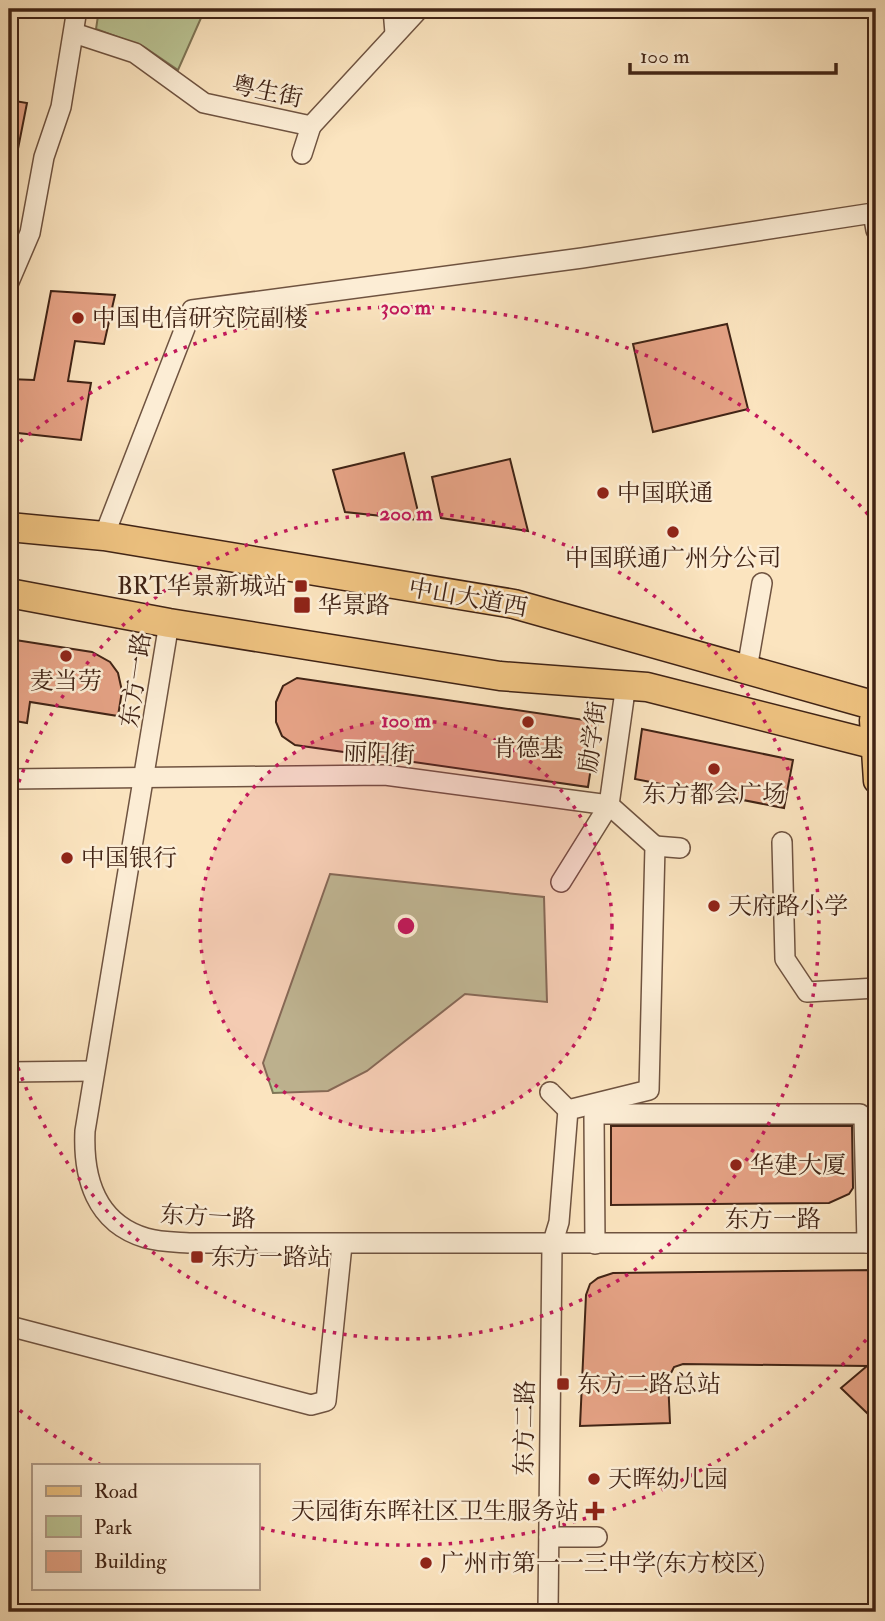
<svg xmlns="http://www.w3.org/2000/svg" width="885" height="1621" font-family="'IM FELL Double Pica','Noto Serif SC',serif">
<style>
.green{fill:#bbc595;stroke:#7e7455;stroke-width:2}
.building{fill:#e6a386;stroke:#402315;stroke-width:2}
.lines{fill:none;stroke-linecap:round;stroke-linejoin:round}
.minor-casing{stroke:#6f5340;stroke-width:22}
.major-casing{stroke:#402315;stroke-width:27}
.highway-casing{stroke:#402315;stroke-width:31}
.minor{stroke:#fcedd5;stroke-width:19}
.major{stroke:#eec280;stroke-width:24}
.highway{stroke:#eec280;stroke-width:28}
.ring{fill:none;stroke:#c2185b;stroke-width:3.5;stroke-dasharray:3.5 7}
.poi-dot{fill:#8f2418;stroke:#fcedd5;stroke-width:2.5}
.labels{text-anchor:middle;dominant-baseline:central;stroke-width:5;stroke-linejoin:round;paint-order:stroke}
.street-label{font-size:24px;fill:#402315;stroke:#fcedd5}
.poi-label{font-size:24px;fill:#402315;stroke:#fcedd5;text-anchor:start}
.centre{fill:#c2185b;stroke:#fcedd5;stroke-width:3.5}
.ring-label{font-size:21px;text-anchor:middle;font-weight:bold;fill:#c2185b;stroke:#fcedd5;stroke-width:5;stroke-linejoin:round;paint-order:stroke}
</style>
<rect width="100%" height="100%" fill="#fbe4bf"/>
<filter id="stains"><feTurbulence type="fractalNoise" baseFrequency=".00286" numOctaves="4"/><feColorMatrix values="0 0 0 0 .2 0 0 0 0 .09 0 0 0 0 .02 0 0 0 .5 -.17"/></filter>
<radialGradient id="worn" r=".72"><stop offset=".6" stop-color="#630" stop-opacity="0"/><stop offset="1" stop-color="#630" stop-opacity=".3"/></radialGradient>
<g class="green">
<path d="M99,9H205L178,70L144,47L96,29Z"/>
<path d="M330,874L544,897L547,1002L465,994L367,1071L328,1091L273,1093L263,1063Z"/>
</g>
<g class="building">
<path d="M9,100L27,103L14,169L9,168Z"/>
<path d="M51,291L115,295L104,344L75,341L68,381L91,383L81,440L9,432V379L34,380Z"/>
<path d="M727,324L748,409L653,432L633,344Z"/>
<path d="M404,453L420,520L345,512L333,470Z"/>
<path d="M510,459L528,531L441,518L432,477Z"/>
<path d="M9,639L92,652L110,662L118,673L122,691L118,716L30,702L27,723L9,720Z"/>
<path d="M297,678L598,722L588,787L295,745L282,736L276,722V702L283,686Z"/>
<path d="M642,729L793,760L784,808L635,779Z"/>
<path d="M611,1126H852L853,1188L849,1194L829,1203L611,1205Z"/>
<path d="M876,1270V1414H868L841,1388L867,1366L683,1364L674,1367L668,1379L670,1423L580,1426L586,1295L590,1284L598,1278L613,1273Z"/>
</g>
<g class="lines">
<defs>
<g id="minor">
<path d="M393,9L395,33"/>
<path d="M74,33L135,53L204,103L311,126L419,9"/>
<path d="M302,154L311,126"/>
<path d="M9,282L30,233L44,157L61,107L77,9"/>
<path d="M104,536L192,310L582,258L873,213L876,230"/>
<path d="M169,623L85,1131C83,1177 95,1223 146,1238C159,1242 175,1242 189,1243H876"/>
<path d="M747,669L762,583"/>
<path d="M9,779L385,775L609,805"/>
<path d="M782,842L785,959L807,992L876,988"/>
<path d="M655,846L680,848"/>
<path d="M561,882L609,805L626,684"/>
<path d="M9,1072L94,1071"/>
<path d="M550,1092L568,1110"/>
<path d="M595,1244L594,1117L601,1114H860L864,1118L867,1243"/>
<path d="M9,1326L311,1405L326,1401L342,1245"/>
<path d="M549,1537H597"/>
<path d="M548,1612L552,1245L559,1222L568,1110L649,1090L655,846L609,805"/>
</g>
<path id="major" d="M876,713L872,720L876,781"/>
<g id="highway">
<path d="M9,527L104,536L514,604L876,706"/>
<path d="M9,593L169,623L500,676L647,687L876,745"/>
</g>
</defs>
<use href="#minor" class="minor-casing"/>
<use href="#major" class="major-casing"/>
<use href="#highway" class="highway-casing"/>
<use href="#minor" class="minor"/>
<use href="#major" class="major"/>
<use href="#highway" class="highway"/>
</g>
<circle cx="406" cy="926" r="206" fill="#c2185b" fill-opacity=".12"/>
<g class="ring">
<circle cx="406" cy="926" r="206"/>
<path d="M9 812A413 413 0 1 1 9 1040"/>
<path d="M873 1332A619 619 0 0 1 261 1528M101 1465A619 619 0 0 1 12 1404M12 448A619 619 0 0 1 873 520"/>
</g>
<g class="poi-dot">
<circle cx="78" cy="318" r="7"/>
<circle cx="603" cy="493" r="7"/>
<circle cx="673" cy="532" r="7"/>
<rect x="294" y="579" width="14" height="14" rx="3.5"/>
<rect x="293" y="596" width="18" height="18" rx="3.5"/>
<circle cx="66" cy="656" r="7"/>
<circle cx="528" cy="722" r="7"/>
<circle cx="714" cy="769" r="7"/>
<circle cx="67" cy="858" r="7"/>
<circle cx="714" cy="906" r="7"/>
<circle cx="736" cy="1165" r="7"/>
<rect x="190" y="1250" width="14" height="14" rx="3.5"/>
<rect x="556" y="1377" width="14" height="14" rx="3.5"/>
<circle cx="594" cy="1479" r="7"/>
<path d="M591.5 1500.5h7v7h7v7h-7v7h-7v-7h-7v-7h7z"/>
<circle cx="426" cy="1563" r="7"/>
</g>
<g class="labels">
<g class="street-label">
<text transform="translate(267 92) rotate(12)">粤生街</text>
<text transform="translate(468 598) rotate(10)">中山大道西</text>
<text transform="translate(136 680) rotate(-82)">东方一路</text>
<text transform="translate(593 737) rotate(-82)">励学街</text>
<text transform="translate(379 754) rotate(3)">丽阳街</text>
<text transform="translate(208 1217) rotate(3)">东方一路</text>
<text x="773" y="1219">东方一路</text>
<text transform="translate(525 1428) rotate(-89)">东方二路</text>
</g>
<g class="poi-label">
<text x="92" y="318">中国电信研究院副楼</text>
<text x="617" y="493">中国联通</text>
<text x="673" y="558" text-anchor="middle">中国联通广州分公司</text>
<text x="287" y="586" text-anchor="end">BRT华景新城站</text>
<text x="318" y="605">华景路</text>
<text x="66" y="681" text-anchor="middle">麦当劳</text>
<text x="528" y="748" text-anchor="middle">肯德基</text>
<text x="714" y="794" text-anchor="middle">东方都会广场</text>
<text x="81" y="858">中国银行</text>
<text x="728" y="906">天府路小学</text>
<text x="750" y="1165">华建大厦</text>
<text x="211" y="1257">东方一路站</text>
<text x="577" y="1384">东方二路总站</text>
<text x="608" y="1479">天晖幼儿园</text>
<text x="579" y="1511" text-anchor="end">天园街东晖社区卫生服务站</text>
<text x="440" y="1563">广州市第一一三中学(东方校区)</text>
</g>
</g>
<circle cx="406" cy="926" r="10" class="centre"/>
<g class="ring-label">
<text x="406" y="314">300 m</text>
<text x="406" y="520">200 m</text>
<text x="406" y="727">100 m</text>
</g>
<rect width="885" height="1621" fill="none" stroke="#fbe4bf" stroke-width="35"/>
<rect x="10" y="10" width="864" height="1600" fill="none" stroke="#402315" stroke-width="3.5"/>
<rect x="18" y="18" width="850" height="1586" fill="none" stroke="#402315" stroke-width="2"/>
<rect x="32" y="1464" width="228" height="126" fill="#fcedd5" stroke="#b19c88" stroke-width="2"/>
<rect x="46" y="1486" width="35" height="10" fill="#eec280" stroke="#b19c88" stroke-width="2"/>
<text x="94" y="1498" font-size="21" fill="#402315">Road</text>
<rect x="46" y="1516" width="35" height="21" fill="#bbc595" stroke="#b19c88" stroke-width="2"/>
<text x="94" y="1534" font-size="21" fill="#402315">Park</text>
<rect x="46" y="1551" width="35" height="21" fill="#e6a386" stroke="#b19c88" stroke-width="2"/>
<text x="94" y="1568" font-size="21" fill="#402315">Building</text>
<path d="M630 63v10h206v-10" fill="none" stroke="#402315" stroke-width="3.5"/>
<text x="640" y="63" font-size="21" fill="#402315" stroke="#fcedd5" stroke-width="5" paint-order="stroke">100 m</text>
<rect width="100%" height="100%" filter="url(#stains)"/>
<rect width="100%" height="100%" fill="url(#worn)"/>
</svg>
